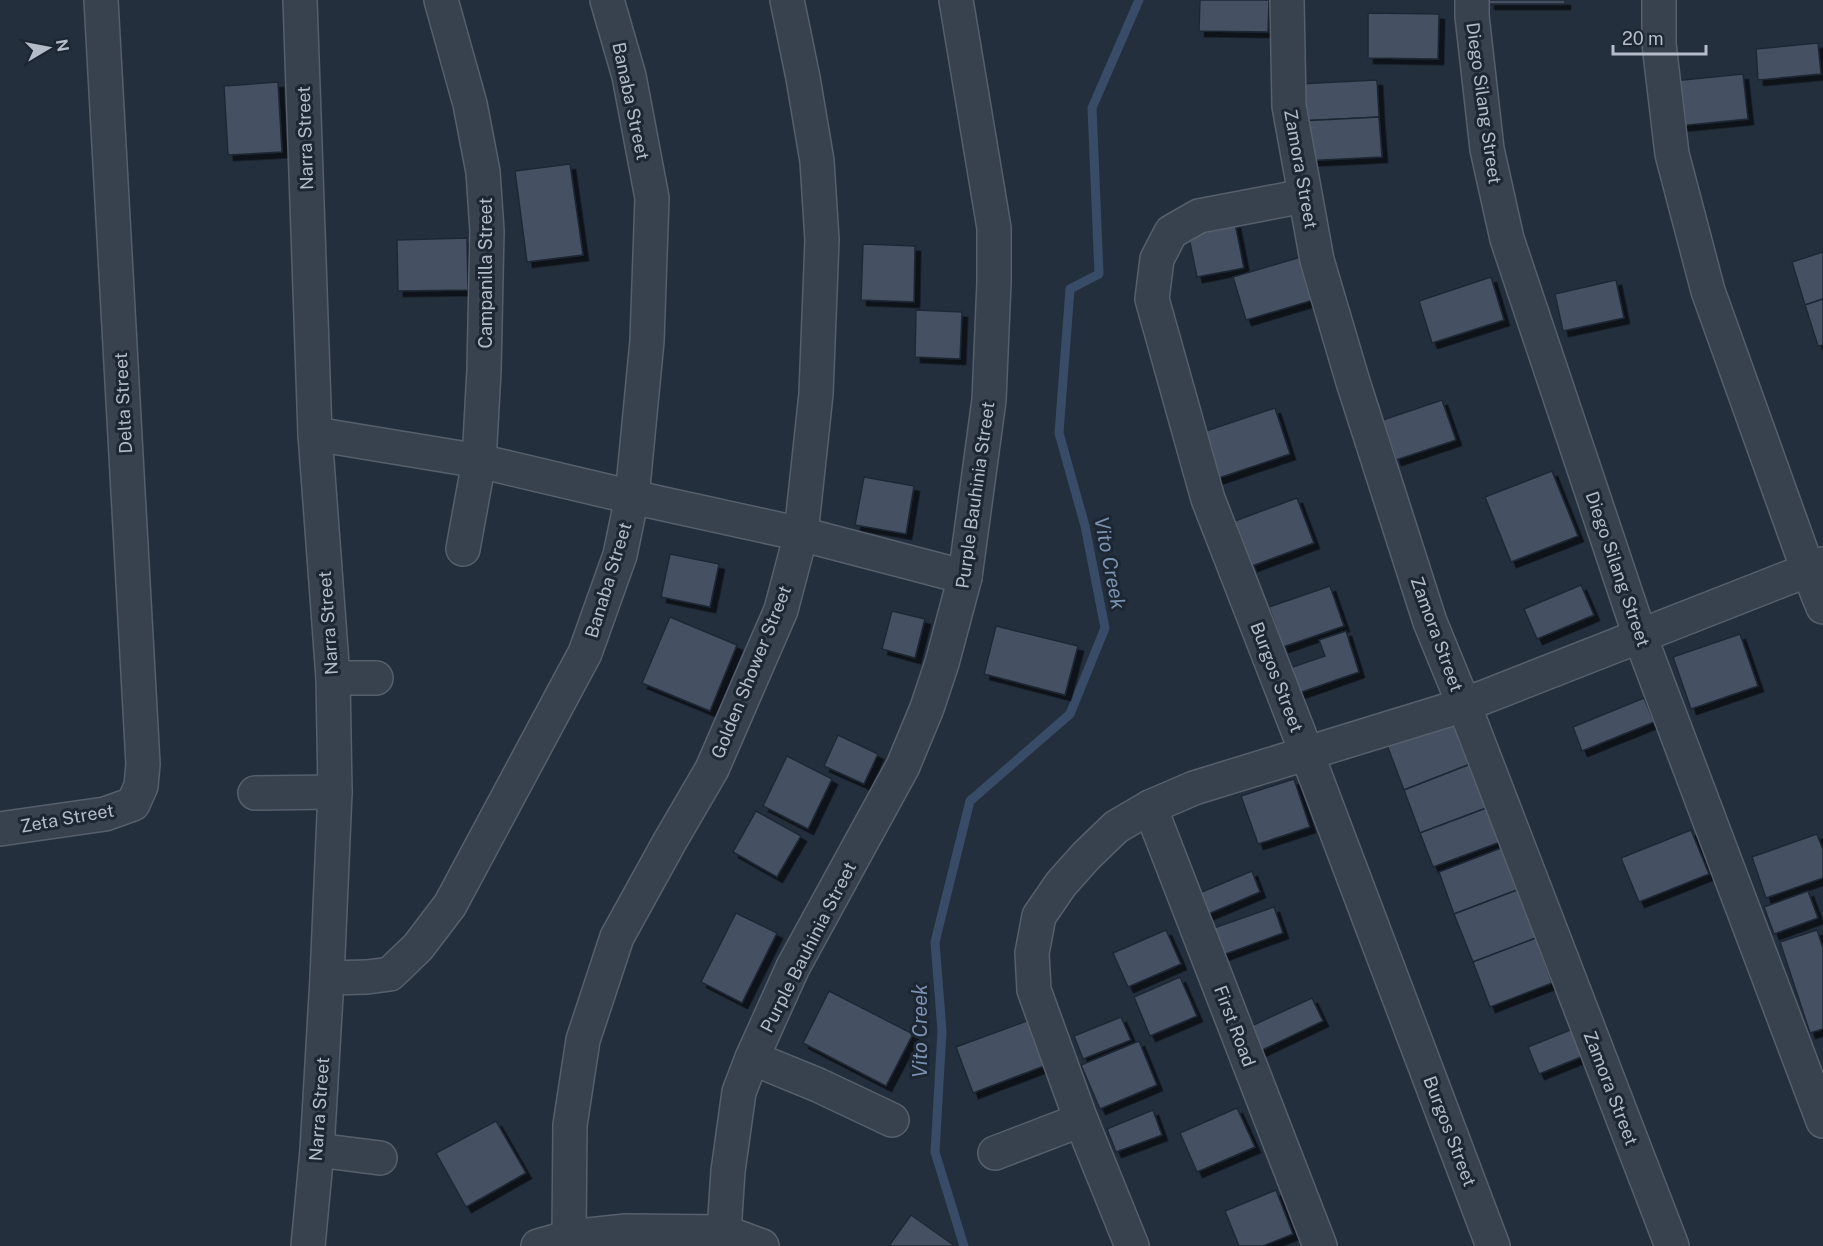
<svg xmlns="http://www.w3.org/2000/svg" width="1823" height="1246" font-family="'Public Sans',sans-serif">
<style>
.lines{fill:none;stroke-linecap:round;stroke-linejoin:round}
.stream{stroke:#394c67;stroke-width:9}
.building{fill:#455162;stroke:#1f2835;stroke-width:1.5;filter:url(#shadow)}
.minor-casing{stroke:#565f6c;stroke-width:36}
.minor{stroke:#38414e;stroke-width:33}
.labels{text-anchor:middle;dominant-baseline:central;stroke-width:6;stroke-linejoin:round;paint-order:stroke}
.street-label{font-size:18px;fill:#b4bcc9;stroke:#1d2633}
.water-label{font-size:20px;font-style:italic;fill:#7c92b1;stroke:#1d2633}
</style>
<defs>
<filter id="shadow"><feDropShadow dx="5.5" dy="5.5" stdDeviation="0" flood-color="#0009"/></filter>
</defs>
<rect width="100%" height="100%" fill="#242f3e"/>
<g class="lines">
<path class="stream" d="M964,1246L935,1152L942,1031L935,942L970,801L1070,714L1105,628L1085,526L1059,433L1070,289L1099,274L1092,108L1139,0"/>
</g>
<g class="building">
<path d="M1200,0H1269L1268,32L1199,31Z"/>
<rect x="1489" y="0" width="76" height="4"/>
<path d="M1368,13L1439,14L1438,59L1368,58Z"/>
<path d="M1818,43L1821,74L1758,80L1756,49Z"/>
<path d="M1743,74L1748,119L1678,126L1673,81Z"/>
<path d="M1377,80L1379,117L1300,121L1298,84Z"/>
<path d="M278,82L282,152L228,155L224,86Z"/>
<path d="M1379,117L1382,157L1302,161L1300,121Z"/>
<path d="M570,164L583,255L527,262L515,171Z"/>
<path d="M1235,223L1244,268L1197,277L1188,233Z"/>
<path d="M467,238L468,290L398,291L397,240Z"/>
<path d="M863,244L915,246L914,302L861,300Z"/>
<path d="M1823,252V299L1805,305L1792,262Z"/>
<path d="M1304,256L1317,299L1246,320L1233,277Z"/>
<path d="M1491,277L1504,320L1432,343L1419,301Z"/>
<path d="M1616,280L1624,318L1563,331L1555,294Z"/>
<path d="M1823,299V345L1818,346L1805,305Z"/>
<path d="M916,310L962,312L960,359L915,357Z"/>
<path d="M1442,400L1456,440L1396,460L1383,420Z"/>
<path d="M1275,408L1290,454L1213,480L1197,434Z"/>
<path d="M1552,471L1578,536L1511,562L1485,497Z"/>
<path d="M864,477L914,486L906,534L855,525Z"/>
<path d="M1297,498L1314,543L1252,566L1235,521Z"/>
<path d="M670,554L719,564L710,607L661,597Z"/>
<path d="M1581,585L1594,615L1537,639L1524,609Z"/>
<path d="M1330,586L1344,626L1283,647L1269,607Z"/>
<path d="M892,611L925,619L915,658L882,649Z"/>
<path d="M670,617L737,645L710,711L642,683Z"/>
<path d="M996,626L1078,646L1065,695L984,674Z"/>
<path d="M1346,631L1359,672L1296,694L1287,669L1325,656L1319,640Z"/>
<path d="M1740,634L1758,686L1691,709L1673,657Z"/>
<path d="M1644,698L1654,722L1582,751L1573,727Z"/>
<path d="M1457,719L1473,763L1404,790L1387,745Z"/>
<path d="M838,735L878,754L864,784L824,766Z"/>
<path d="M787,756L832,779L808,829L763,806Z"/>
<path d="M1473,763L1489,807L1420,833L1404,790Z"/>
<path d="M1294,779L1310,827L1258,844L1241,796Z"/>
<path d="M1489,807L1503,841L1433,867L1420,833Z"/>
<path d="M756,811L801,836L777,877L733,852Z"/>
<path d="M1691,830L1709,874L1639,902L1621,858Z"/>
<path d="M1817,834L1823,850V878L1766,898L1752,857Z"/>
<path d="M1501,848L1517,890L1454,914L1439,872Z"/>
<path d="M1252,871L1260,892L1206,915L1197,894Z"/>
<path d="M1517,890L1536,938L1473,962L1454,914Z"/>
<path d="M1808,891L1818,918L1774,934L1764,907Z"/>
<path d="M1274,907L1283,933L1220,956L1211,929Z"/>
<path d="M736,913L777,933L742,1003L701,982Z"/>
<path d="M1166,930L1181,964L1128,987L1113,953Z"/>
<path d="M1817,930L1823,948V1029L1810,1033L1780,942Z"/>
<path d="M1536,938L1552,983L1490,1007L1473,962Z"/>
<path d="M1180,977L1197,1016L1150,1036L1134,997Z"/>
<path d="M829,991L913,1034L886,1086L803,1043Z"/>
<path d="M1312,998L1323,1021L1258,1052L1247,1028Z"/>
<path d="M1121,1017L1131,1040L1083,1059L1074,1036Z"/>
<path d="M1035,1018L1052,1063L973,1093L956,1047Z"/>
<path d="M1580,1026L1591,1053L1539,1074L1528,1047Z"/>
<path d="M1139,1041L1157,1085L1100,1109L1081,1065Z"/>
<path d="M1237,1108L1255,1147L1197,1172L1180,1133Z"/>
<path d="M1153,1110L1162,1135L1116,1152L1107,1129Z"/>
<path d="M496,1121L526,1173L466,1207L436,1153Z"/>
<path d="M1276,1190L1293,1234L1263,1246H1239L1225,1211Z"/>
<path d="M911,1215L955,1246H889Z"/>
</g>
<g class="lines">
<defs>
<g id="minor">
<path d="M300,0L315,434L333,678L335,792L327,978L317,1150L308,1246"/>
<path d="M441,0L470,104L483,172L487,231L484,370L479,461L463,549"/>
<path d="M1287,0L1289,106L1317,260L1353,382L1430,622L1464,705L1672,1246"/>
<path d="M1472,0V16L1487,149L1507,239L1640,636L1823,1121"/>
<path d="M1659,0V44L1672,154L1708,291L1808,570L1823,564"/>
<path d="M1304,196L1199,216L1171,232L1157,259L1152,299L1208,499L1307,754L1493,1246"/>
<path d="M315,434L479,461L632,497L801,534L965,577"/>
<path d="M333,678H376"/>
<path d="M255,793L335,792"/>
<path d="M1150,807L1320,1246"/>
<path d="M0,829L105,814L133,804L141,786L143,764L101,0"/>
<path d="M327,978L367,977L390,974L418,947L450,905L585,653L620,555L632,497L647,341L652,198L629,76L607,0"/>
<path d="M752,1058L818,1085L892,1120"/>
<path d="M317,1150L380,1158"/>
<path d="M995,1153L1081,1120"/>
<path d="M724,1232L728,1171L739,1092L752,1058L793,967L903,766L927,708L942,663L965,577L989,400L994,282V228L956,0"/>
<path d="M538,1246L569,1237L626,1231L724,1232L762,1246"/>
<path d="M572,1246L569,1237L570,1125L583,1040L617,937L670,841L712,769L781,610L801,534L816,394L822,240L817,161L803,78L787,0"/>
<path d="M1132,1246L1081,1120L1034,990L1032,953L1039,916L1061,884L1086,856L1116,827L1150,807L1194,788L1464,705L1808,570L1823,607"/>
</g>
</defs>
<use href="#minor" class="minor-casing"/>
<use href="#minor" class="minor"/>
</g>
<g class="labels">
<g class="street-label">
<text transform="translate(631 101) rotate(78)">Banaba Street</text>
<text transform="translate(1484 103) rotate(82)">Diego Silang Street</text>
<text transform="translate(305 138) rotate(-92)">Narra Street</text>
<text transform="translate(1301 169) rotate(80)">Zamora Street</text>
<text transform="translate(485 273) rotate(-90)">Campanilla Street</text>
<text transform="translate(123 403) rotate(-93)">Delta Street</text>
<text transform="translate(975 495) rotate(-82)">Purple Bauhinia Street</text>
<text transform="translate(1618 569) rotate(71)">Diego Silang Street</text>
<text transform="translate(608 580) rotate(-73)">Banaba Street</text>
<text transform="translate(328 623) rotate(-94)">Narra Street</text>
<text transform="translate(1437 634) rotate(70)">Zamora Street</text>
<text transform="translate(751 672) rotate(-68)">Golden Shower Street</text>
<text transform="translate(1277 677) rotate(69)">Burgos Street</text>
<text transform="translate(67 818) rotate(-10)">Zeta Street</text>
<text transform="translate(808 947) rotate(-63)">Purple Bauhinia Street</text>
<text transform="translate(1235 1026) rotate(69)">First Road</text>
<text transform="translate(1611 1088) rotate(69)">Zamora Street</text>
<text transform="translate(319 1109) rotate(-86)">Narra Street</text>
<text transform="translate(1450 1131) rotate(69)">Burgos Street</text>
</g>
<g class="water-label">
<text transform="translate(1110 563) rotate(79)">Vito Creek</text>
<text transform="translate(920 1031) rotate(-90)">Vito Creek</text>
</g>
</g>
<g transform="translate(48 48) rotate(80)" stroke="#1d2633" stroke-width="4.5" paint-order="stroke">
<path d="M0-4.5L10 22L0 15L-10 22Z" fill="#b4bcc9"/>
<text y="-9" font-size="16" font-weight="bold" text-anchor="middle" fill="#b4bcc9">N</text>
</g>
<path d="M1613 45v9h93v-9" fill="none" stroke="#b4bcc9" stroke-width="3"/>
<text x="1622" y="45" font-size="18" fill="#b4bcc9" stroke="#1d2633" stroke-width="4.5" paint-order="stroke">20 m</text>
</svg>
